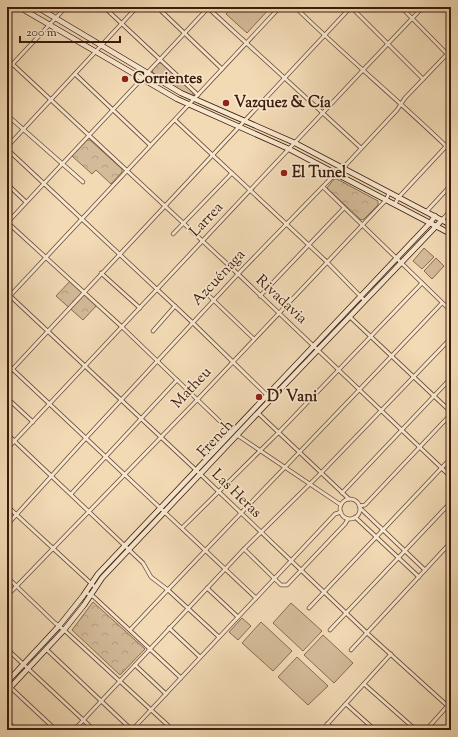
<svg xmlns="http://www.w3.org/2000/svg" width="458" height="737" font-family="'Sorts Mill Goudy',serif">
<style>
.grass{fill:#d3ba98;stroke:#886a51}
.park{fill:url(#park-crowns);stroke:#886a51}
.lines{fill:none;stroke-linecap:round;stroke-linejoin:round}
.minor-casing{stroke:#6a4b35;stroke-width:4.5}
.secondary-casing{stroke:#3c1b0a;stroke-width:6}
.minor{stroke:#f7e7cf;stroke-width:3}
.secondary{stroke:#f7e7cf;stroke-width:4.5}
.poi-dot{fill:#8f2418;stroke:#f7e7cf;stroke-width:1.5}
.labels{text-anchor:middle;dominant-baseline:central;stroke-width:3.5;stroke-linejoin:round;paint-order:stroke}
.poi-label{font-size:15px;font-weight:bold;fill:#3c1b0a;stroke:#f7e7cf;text-anchor:start}
.street-label{font-size:15px;fill:#3c1b0a;stroke:#f7e7cf}
</style>
<defs>
<pattern id="park-crowns" width="20" height="18" patternUnits="userSpaceOnUse"><rect width="20" height="18" fill="#d3ba98"/><path d="M2 6a3 3 0 1 1 6 0M12 15a3 3 0 1 1 6 0" fill="none" stroke="#b69f82"/></pattern>
</defs>
<rect width="100%" height="100%" fill="#f2dab5"/>
<filter id="stains"><feTurbulence type="fractalNoise" baseFrequency=".005" numOctaves="4"/><feColorMatrix values="0 0 0 0 .2 0 0 0 0 .09 0 0 0 0 .02 0 0 0 .5 -.17"/></filter>
<radialGradient id="worn" r=".72"><stop offset=".6" stop-color="#630" stop-opacity="0"/><stop offset="1" stop-color="#630" stop-opacity=".3"/></radialGradient>
<g class="grass">
<path d="M232,7H271L247,33L226,14Z"/>
<path d="M424,248L434,257L422,269L413,261Z"/>
<path d="M436,258L444,266L432,279L424,271Z"/>
<path d="M291,603L322,631L303,651L273,623Z"/>
<path d="M242,618L251,626L238,640L229,632Z"/>
<path d="M261,622L292,651L273,671L242,643Z"/>
<path d="M323,635L353,663L334,683L304,655Z"/>
<path d="M297,657L328,686L308,705L278,677Z"/>
</g>
<g class="park">
<path d="M159,63H162L193,92V95L192,96L181,91L153,73L152,70Z"/>
<path d="M87,140H90L122,169V172L111,184L96,170L92,174L72,156Z"/>
<path d="M334,179H337L378,201V205L364,219L361,220L327,188Z"/>
<path d="M71,280L97,305L83,320L56,296Z"/>
<path d="M93,602L145,649L120,675L72,630Z"/>
</g>
<g class="lines">
<defs>
<g id="minor">
<path d="M104,7L198,95"/>
<path d="M157,7L222,69"/>
<path d="M207,7L361,148"/>
<path d="M295,7C344,55 397,99 446,146"/>
<path d="M351,7L423,79"/>
<path d="M401,7L451,58"/>
<path d="M7,59L238,274L451,477"/>
<path d="M7,70L66,7"/>
<path d="M75,74L150,145"/>
<path d="M7,115L83,182"/>
<path d="M175,120L327,262L365,301"/>
<path d="M7,147L137,7"/>
<path d="M7,149L193,323L267,395"/>
<path d="M7,184L26,202"/>
<path d="M323,187L451,311"/>
<path d="M395,204L398,198L451,141"/>
<path d="M426,212L451,185"/>
<path d="M442,220L451,210"/>
<path d="M7,222L122,327L232,433"/>
<path d="M7,223L209,7"/>
<path d="M173,234L232,173"/>
<path d="M101,273L140,308"/>
<path d="M205,292L254,339"/>
<path d="M7,293L196,470L367,633L451,709"/>
<path d="M260,296L344,208"/>
<path d="M7,299L280,7"/>
<path d="M350,317L451,412"/>
<path d="M153,331L175,306"/>
<path d="M7,364L256,598"/>
<path d="M7,375L351,7"/>
<path d="M7,398L33,422"/>
<path d="M258,413L349,499"/>
<path d="M7,434L143,563L151,577L168,590L219,637"/>
<path d="M237,435L341,505"/>
<path d="M7,449L363,70L423,7"/>
<path d="M342,493L451,378"/>
<path d="M71,494L177,380"/>
<circle cx="350" cy="509" r="10"/>
<path d="M7,506L95,587"/>
<path d="M359,506L365,505L451,414"/>
<path d="M360,508L425,570"/>
<path d="M355,517L419,577"/>
<path d="M7,525L86,438L238,274L336,173L343,168L397,110L405,98L451,50"/>
<path d="M182,528L278,433L422,283"/>
<path d="M244,549L281,585H287L345,524L348,519"/>
<path d="M7,577L55,623L64,630L173,730"/>
<path d="M207,588L238,617"/>
<path d="M85,592L94,597L181,678"/>
<path d="M7,596L197,400L386,200L389,193"/>
<path d="M309,608L451,458"/>
<path d="M169,628L200,657"/>
<path d="M130,630C233,520 339,412 442,303"/>
<path d="M330,630L451,502"/>
<path d="M7,649L94,730"/>
<path d="M46,649L132,730L335,514L341,512"/>
<path d="M351,650L451,542"/>
<path d="M135,665L166,694"/>
<path d="M364,684L416,730"/>
<path d="M10,687L56,730"/>
<path d="M346,704L375,730"/>
<path d="M7,721L16,730"/>
<path d="M327,724L334,730"/>
<path d="M74,730L244,549L321,473L451,338"/>
<path d="M322,730L391,654"/>
<path d="M426,730L451,702"/>
</g>
<g id="secondary">
<path d="M19,7L177,99L289,149L451,234"/>
<path d="M37,7L181,93L295,143L451,225"/>
<path d="M7,682L59,626L83,596L98,574L430,223L435,216"/>
<path d="M7,691L64,630L84,605L102,578L271,399L442,220"/>
</g>
</defs>
<use href="#minor" class="minor-casing"/>
<use href="#secondary" class="secondary-casing"/>
<use href="#minor" class="minor"/>
<use href="#secondary" class="secondary"/>
</g>
<g class="poi-dot">
<circle cx="125" cy="79" r="4"/>
<circle cx="226" cy="103" r="4"/>
<circle cx="284" cy="173" r="4"/>
<circle cx="259" cy="397" r="4"/>
</g>
<g class="labels">
<g class="poi-label">
<text x="133" y="79">Corrientes</text>
<text x="234" y="103">Vazquez &amp; Cía</text>
<text x="292" y="173">El Tunel</text>
<text x="267" y="397">D' Vani</text>
</g>
<g class="street-label">
<text transform="translate(207 220) rotate(-47)">Larrea</text>
<text transform="translate(219 278) rotate(-47)">Azcuénaga</text>
<text transform="translate(281 300) rotate(43)">Rivadavia</text>
<text transform="translate(192 388) rotate(-47)">Matheu</text>
<text transform="translate(216 439) rotate(-47)">French</text>
<text transform="translate(236 494) rotate(44)">Las Heras</text>
</g>
</g>
<rect width="458" height="737" fill="none" stroke="#f2dab5" stroke-width="24"/>
<rect x="8" y="8" width="442" height="721" fill="none" stroke="#3c1b0a" stroke-width="2"/>
<rect x="12" y="12" width="434" height="713" fill="none" stroke="#3c1b0a"/>
<path d="M20 36v6h100v-6" fill="none" stroke="#3c1b0a" stroke-width="2"/>
<text x="26" y="36" font-size="12" fill="#3c1b0a" stroke="#f7e7cf" stroke-width="3" paint-order="stroke">200 m</text>
<rect width="100%" height="100%" filter="url(#stains)"/>
<rect width="100%" height="100%" fill="url(#worn)"/>
</svg>
